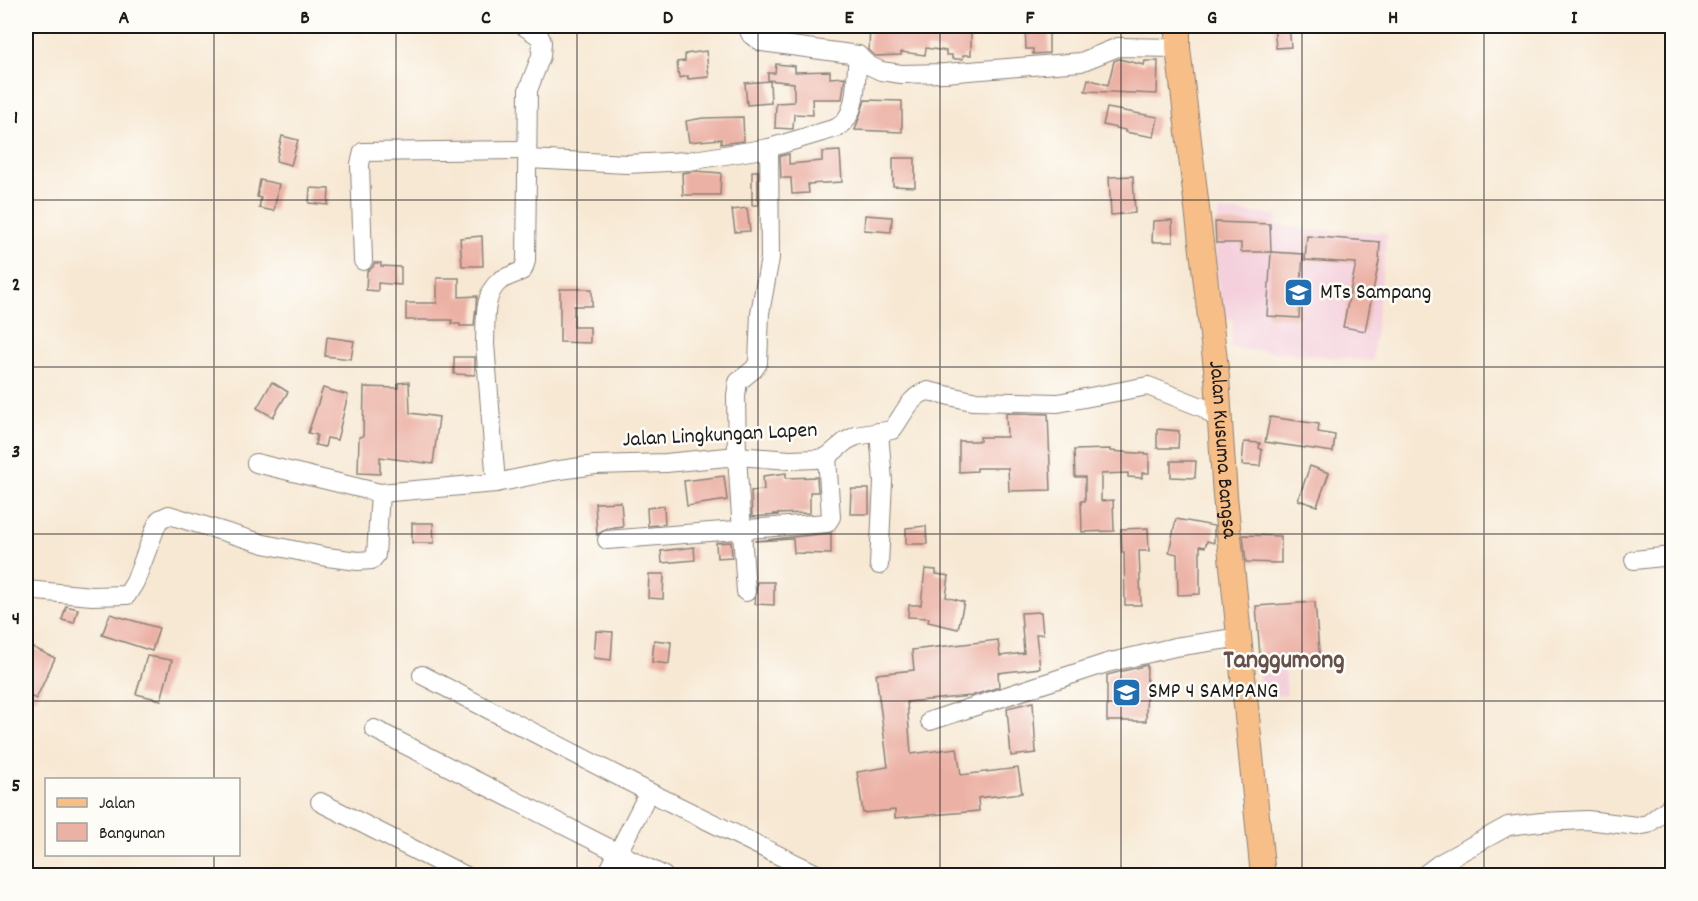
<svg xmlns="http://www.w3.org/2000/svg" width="1698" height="901" font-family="Dekko,sans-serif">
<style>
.built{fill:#f4cfdc}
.building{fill:#ecb1a5}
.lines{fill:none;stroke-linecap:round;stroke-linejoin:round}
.minor-casing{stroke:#8a8278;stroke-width:20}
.major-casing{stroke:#8a8278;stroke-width:26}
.minor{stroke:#fff;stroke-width:18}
.major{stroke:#f7be88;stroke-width:24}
.grid{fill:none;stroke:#1c1c1c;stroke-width:1.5;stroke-opacity:0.55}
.labels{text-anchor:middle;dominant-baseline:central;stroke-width:5;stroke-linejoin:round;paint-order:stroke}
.poi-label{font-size:22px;fill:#1c1c1c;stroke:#fdfcf7;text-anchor:start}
.street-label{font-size:22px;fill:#1c1c1c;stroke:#fdfcf7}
.quarter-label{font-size:26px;font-weight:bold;fill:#65504c;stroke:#fdfcf7}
.neatline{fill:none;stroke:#1c1c1c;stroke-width:2}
.grid-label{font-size:20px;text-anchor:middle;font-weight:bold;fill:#1c1c1c}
</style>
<rect width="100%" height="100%" fill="#fdfcf7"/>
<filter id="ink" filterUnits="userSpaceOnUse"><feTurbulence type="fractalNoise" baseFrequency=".0167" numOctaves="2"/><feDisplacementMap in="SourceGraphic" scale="12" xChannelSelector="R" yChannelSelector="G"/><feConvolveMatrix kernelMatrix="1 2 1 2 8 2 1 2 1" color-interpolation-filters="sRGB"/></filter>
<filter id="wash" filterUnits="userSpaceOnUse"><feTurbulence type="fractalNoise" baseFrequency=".008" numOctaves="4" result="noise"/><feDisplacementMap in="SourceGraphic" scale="24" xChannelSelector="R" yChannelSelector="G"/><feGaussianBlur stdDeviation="1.35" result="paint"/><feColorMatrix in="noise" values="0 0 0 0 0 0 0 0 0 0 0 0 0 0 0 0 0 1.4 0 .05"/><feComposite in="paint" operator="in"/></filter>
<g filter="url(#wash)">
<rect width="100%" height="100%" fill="#f7e8d3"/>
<g class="built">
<path d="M1219,211L1277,215L1276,225L1311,230L1387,233L1372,361L1231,348L1233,319H1222L1216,267V240Z"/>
<path d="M1285,670L1287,695L1261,696L1259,673Z"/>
</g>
<g id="blocks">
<g class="building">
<path d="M870,26H971V55H963V59H952V55H946V51L926,48L925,55L901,52V55L875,56L869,50Z"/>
<path d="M1025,26H1049V53L1033,54V49H1026Z"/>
<path d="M1274,26H1289L1291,47L1276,48Z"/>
<path d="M706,51L709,77L688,79V76L679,78L677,62L685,61V54Z"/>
<path d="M1119,59L1144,65L1145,61H1158L1157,94L1085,91L1088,79L1108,85L1114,61Z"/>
<path d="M776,64L795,66V72L830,71V78L845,77L842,99H812L813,115L794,114L793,129L775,128L776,103L794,102V83L768,80V73H775Z"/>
<path d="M770,81L771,103L747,105L745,83Z"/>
<path d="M865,100L902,101V132L855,130Z"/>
<path d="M1107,108L1158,117L1154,137L1125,132V130L1103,125Z"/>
<path d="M743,117L744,141L721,144V139L689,142L686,121L703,118Z"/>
<path d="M282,136L298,140L291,165L276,161Z"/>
<path d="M840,151L842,182L808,184L809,193L792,194L791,178H781L780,156L789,154V164L822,161V152Z"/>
<path d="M893,158H915V187L893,186Z"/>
<path d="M695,171L721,173L720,195H683L682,173Z"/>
<rect x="752" y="171" width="6" height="34"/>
<path d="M1133,176L1135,213L1111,215L1109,177Z"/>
<path d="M260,180L279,184L274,211L259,208L261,198L257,197Z"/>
<path d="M310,188L329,189L328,205L309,203Z"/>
<path d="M747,208L750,231L735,232L732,210Z"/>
<path d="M865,215L892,217L891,232L864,230Z"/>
<path d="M1172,220L1173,242H1152L1153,221Z"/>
<path d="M1215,222L1270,224L1271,252H1241V243H1216Z"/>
<path d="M482,236L483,266H462L460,238Z"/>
<path d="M1307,236L1380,242L1379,261L1365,331L1343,327L1356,263L1305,260Z"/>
<path d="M1271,252L1303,254L1299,318L1267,316Z"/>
<path d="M374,263H381V266L401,267V285L378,283V291L366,290L367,271L373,267Z"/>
<path d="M437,278H459V297L477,296L474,326H460V324H452V320H406V303H437Z"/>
<path d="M560,289H592V306H574V327H590V343L560,342Z"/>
<path d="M327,337L354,341L351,359L325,356Z"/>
<path d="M454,357H475V375L454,374Z"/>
<path d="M272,382L288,392L273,417L257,408Z"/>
<path d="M409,382L410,413L439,417L433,464L380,457V474L358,473L359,437L363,436L364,387L398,388V383Z"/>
<path d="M323,388L348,395L337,440L327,438L325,447L315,445L317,435L308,433Z"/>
<path d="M1006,413L1048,414L1051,490L1009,491L1008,468H977V471L959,472V441H980V437H1007Z"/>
<path d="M1270,417L1319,424L1318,432L1335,435L1333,452L1265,442Z"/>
<path d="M1157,429L1179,431L1178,448H1157Z"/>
<path d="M1244,442L1260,443L1259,448L1262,450L1260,466L1242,465Z"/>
<path d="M1110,449V451L1149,454V473H1142V478L1128,477V473L1101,474V501L1113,500L1114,531L1082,532L1081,501H1085V477H1075L1074,450Z"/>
<path d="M1171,461H1196L1195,478L1171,477Z"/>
<path d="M1310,466L1329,473L1317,506L1298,500Z"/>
<path d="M786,473V478L817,477L818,492H810V513L773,514L779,515L752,517L751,491L764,490L763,476Z"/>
<path d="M724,476L727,500L687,506L684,481Z"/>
<path d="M851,489H869V514H850Z"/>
<path d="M621,502L623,527L606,529L597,535L595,503Z"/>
<path d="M664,506L665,524L648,526L647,508Z"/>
<path d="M1176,519L1214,526V543L1207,541L1205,547L1200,546V594L1178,595L1177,554L1169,552Z"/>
<path d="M412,523H433L434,543H412Z"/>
<path d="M926,526L927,544H906V528Z"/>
<path d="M1148,528L1149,551H1139L1141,605H1125L1124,552H1122L1121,529Z"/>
<path d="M831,533V554L794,553L793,539L754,541Z"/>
<path d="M1243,535L1281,536V563L1246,562Z"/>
<path d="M731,542L732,557L717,558L716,543Z"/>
<path d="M694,547L695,560L662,563L661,551Z"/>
<path d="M925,569L936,570V574L949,576L946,597L964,602L958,629L928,622L929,618L908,617L909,605H921Z"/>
<path d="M649,574H664L663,599L648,598Z"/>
<path d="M757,582H774V605L755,604Z"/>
<path d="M1315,602L1320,663L1261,668L1256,606Z"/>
<path d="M66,606L78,609L74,623L62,620Z"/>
<path d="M1041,612L1043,634H1036L1040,668L998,673L999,687L971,696L907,702L911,754L957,748L961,775L1018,768L1022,793L978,798L979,811L895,818V810L863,813L857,772L888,767L876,674L914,670L912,650L998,640L1000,656L1024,653L1021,613Z"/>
<path d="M110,614L159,628L152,651L102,635Z"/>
<path d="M596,631L613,632L611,660L594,658Z"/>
<path d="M654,640L671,642L669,664L652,662Z"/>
<path d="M26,644L55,658L36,699L26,694Z"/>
<path d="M147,656L172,660L161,700L136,694Z"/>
<path d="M1147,665L1146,721H1107V675Z"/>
<path d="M1033,702L1036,753L1011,756L1007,708Z"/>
</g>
</g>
</g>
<g filter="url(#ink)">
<use href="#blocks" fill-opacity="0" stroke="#8a8278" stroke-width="1.5"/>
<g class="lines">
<defs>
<g id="minor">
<path d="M524,26L540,37L542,42L541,56L528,90L526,261L523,270C516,274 508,276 501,280C482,293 486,324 485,344L496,483L553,471L595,465L666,463L737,456L790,460L816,459L827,457L846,441L856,436L892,430C902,418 910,395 928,391L972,401L1058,403L1148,386L1204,408L1219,421"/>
<path d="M747,26L751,35L762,42L858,55L868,65L881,71L901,74L945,73L1081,62L1118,47L1178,48"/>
<path d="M528,159L627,164L688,161L769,148L836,128C859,118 855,76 858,55"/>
<path d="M363,261L360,164L363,152L527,150"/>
<path d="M879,432L883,481L879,565"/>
<path d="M256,463L380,493"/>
<path d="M607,540L827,523L831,517L827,457"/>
<path d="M1634,560L1672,556"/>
<path d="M26,590L92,596L127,595L135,582L157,524L160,519L169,515L264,544L327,557L358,561L372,560L376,555L380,493L496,483"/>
<path d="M746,592L737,456L736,395L738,382L754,369L758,363L760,313L770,258L769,148"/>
<path d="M422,675L649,792L821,876"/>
<path d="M930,721L1107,663L1175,647L1241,637"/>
<path d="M374,729L664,876"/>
<path d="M320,802L466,876"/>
<path d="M606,876L649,792"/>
<path d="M1423,876L1439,864L1508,826L1541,822L1587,820L1637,826L1648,824L1672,805"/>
</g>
<g id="major">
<path id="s1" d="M1178,26V48L1217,377L1225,496L1263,876"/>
</g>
</defs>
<use href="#minor" class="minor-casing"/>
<use href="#major" class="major-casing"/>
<use href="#minor" class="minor"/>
<use href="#major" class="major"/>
</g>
</g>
<path class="grid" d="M214,26V780M396,26V876M577,26V876M758,26V876M940,26V876M1121,26V876M1302,26V876M1484,26V876M26,200H1672M26,367H1672M26,534H1672M26,701H1672M214,854V876"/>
<defs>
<symbol id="school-square" viewBox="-11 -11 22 22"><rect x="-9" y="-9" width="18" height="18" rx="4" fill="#1f6fb2" stroke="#fdfcf7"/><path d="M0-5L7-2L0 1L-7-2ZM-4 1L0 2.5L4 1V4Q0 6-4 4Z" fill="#fff"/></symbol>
</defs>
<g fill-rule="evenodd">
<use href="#school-square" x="1282" y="276" width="33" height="33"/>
<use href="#school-square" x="1110" y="676" width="33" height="33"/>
</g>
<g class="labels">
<g class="poi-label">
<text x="1320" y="293">MTs Sampang</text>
<text x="1148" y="692">SMP 4 SAMPANG</text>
</g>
<g class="street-label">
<text transform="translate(720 436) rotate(-3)">Jalan Lingkungan Lapen</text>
<text stroke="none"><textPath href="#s1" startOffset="426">Jalan Kusuma Bangsa</textPath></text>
</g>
<g class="quarter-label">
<text x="1284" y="661">Tanggumong</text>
</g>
</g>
<rect width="1698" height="901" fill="none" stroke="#fdfcf7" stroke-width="66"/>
<rect x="45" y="778" width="195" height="78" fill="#fdfcf7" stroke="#a3a29f" stroke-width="1.5"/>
<rect x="57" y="798" width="30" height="9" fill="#f7be88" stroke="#a3a29f" stroke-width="1.5"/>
<text x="99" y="808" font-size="18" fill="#1c1c1c">Jalan</text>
<rect x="57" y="823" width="30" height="18" fill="#ecb1a5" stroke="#a3a29f" stroke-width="1.5"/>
<text x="99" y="838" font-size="18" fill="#1c1c1c">Bangunan</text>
<rect x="33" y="33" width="1632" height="835" class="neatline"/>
<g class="grid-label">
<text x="124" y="23">A</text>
<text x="305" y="23">B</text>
<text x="486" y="23">C</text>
<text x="668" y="23">D</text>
<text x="849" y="23">E</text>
<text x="1030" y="23">F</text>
<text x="1212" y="23">G</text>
<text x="1393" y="23">H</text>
<text x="1574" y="23">I</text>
<text x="16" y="123">1</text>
<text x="16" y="290">2</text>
<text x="16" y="457">3</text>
<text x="16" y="624">4</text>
<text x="16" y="791">5</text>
</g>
</svg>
